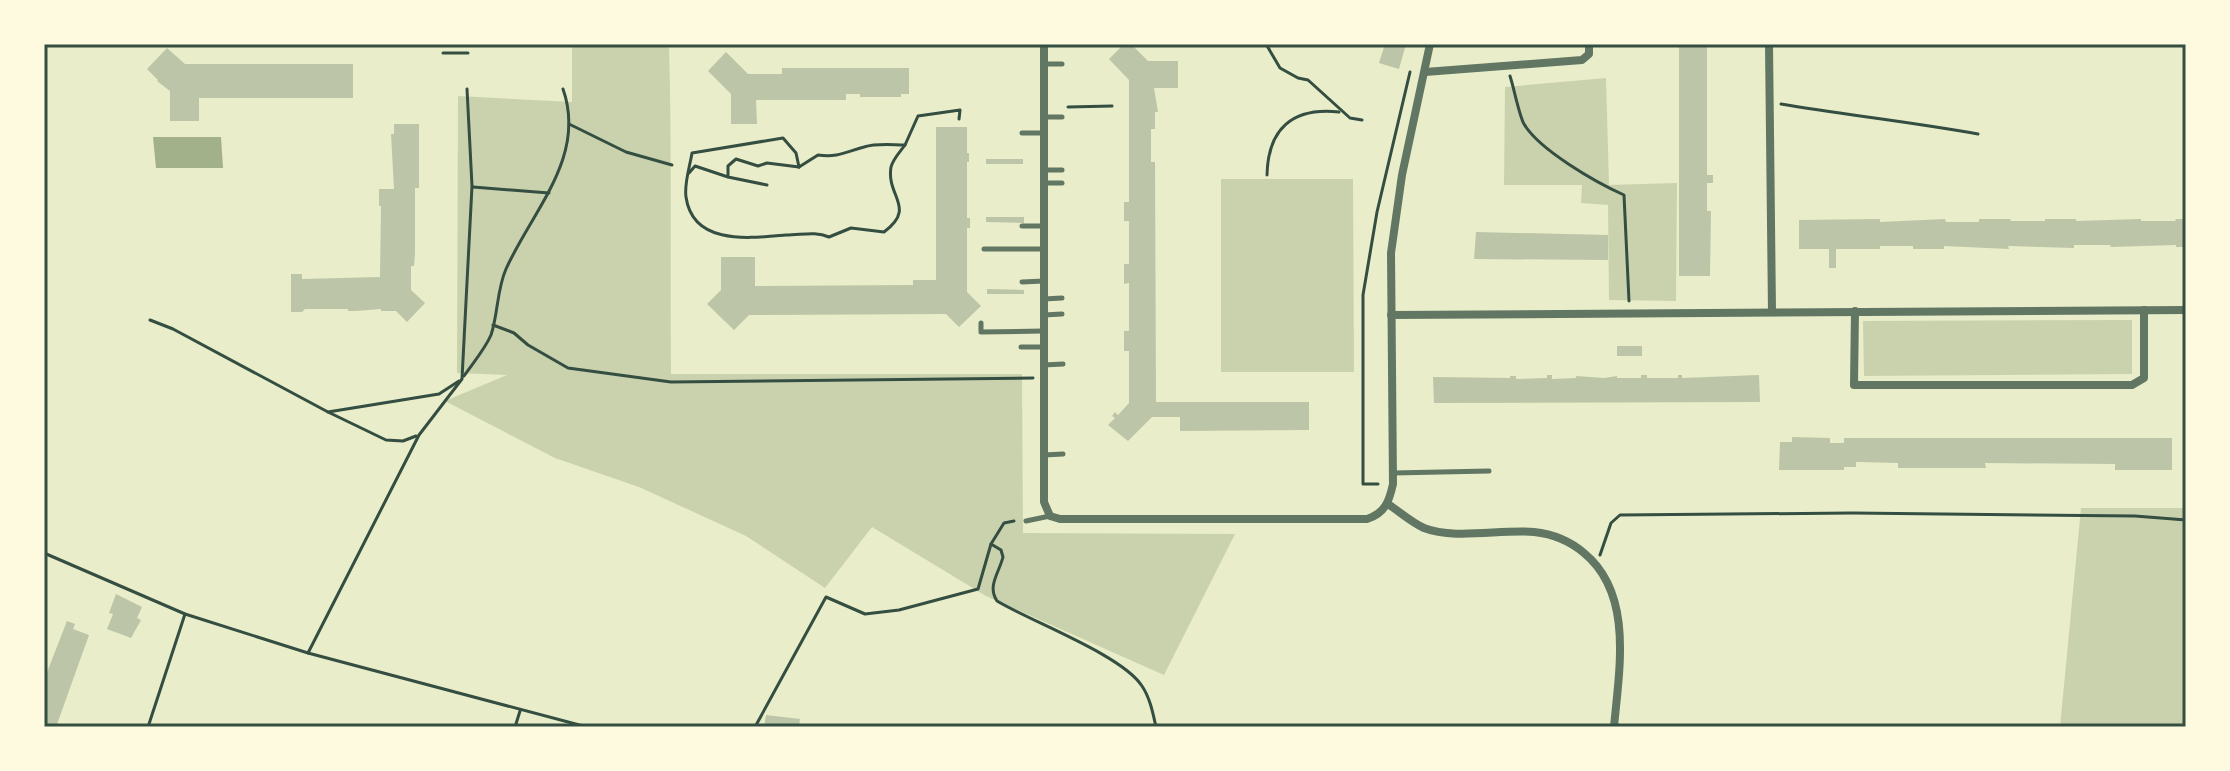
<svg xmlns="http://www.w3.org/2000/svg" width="2230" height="771" font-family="Rubik,sans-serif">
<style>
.green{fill:#cad2ad}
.water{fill:#a3b18a}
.building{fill:#bcc5a7}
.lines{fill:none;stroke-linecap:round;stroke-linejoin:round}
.path{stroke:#344e41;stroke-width:3}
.service{stroke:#617663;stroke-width:5}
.minor{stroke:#617663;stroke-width:8}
.neatline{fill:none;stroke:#344e41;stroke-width:3}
</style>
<rect width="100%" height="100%" fill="#e9edc9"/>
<g class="green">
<path d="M572,44H669C672,154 670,264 671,374H1022L1023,533L1235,534L1164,675L986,596L872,527L825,588L746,536L639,487L555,458L445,401L507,375L457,373L458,96L572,102Z"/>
<path d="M1606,78L1609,185L1677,183L1676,301L1609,300L1608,205L1581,203L1582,185H1504L1505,87Z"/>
<path d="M1221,179H1353L1354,372H1221Z"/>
<path d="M2132,320V374L1864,376L1863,321Z"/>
<path d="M2081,508H2186V727H2060Z"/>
</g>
<path class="water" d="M153,137H221L223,168H156Z"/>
<g class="building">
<path d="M1124,44H1131L1148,61H1178V88H1154L1158,112H1155V129H1151V162H1155L1156,402H1309V430L1180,431V417H1152L1128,441L1108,425L1115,418L1112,416L1115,412L1118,415L1129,403V351H1124V331H1129V283L1124,284V264H1129V221H1124V202H1129V80L1109,59Z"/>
<path d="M1385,44H1406L1399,69L1379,63Z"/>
<path d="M1679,44H1707V175H1713V183H1707V211H1711L1710,276H1679Z"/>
<path d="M167,48L185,64H353V98H199V121H170V91L157,81L158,80L147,69Z"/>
<path d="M726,52L748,74H782V68H909V94H901V97H860V94H846V100H756L757,124H731V94L708,71Z"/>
<path d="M394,124H419V188H415V253L414,266H411V290L425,303L407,322L396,311H381V309L356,311H348V309H305L302,312H291V274H302V279L380,277L381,206H379V189H394L391,134H394Z"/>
<path d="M936,127H967V153H969V162H967V218H970V228H967V292L981,306L959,327L946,314L749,315L734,330L707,304L721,290V257H755V286L913,285V280H936Z"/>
<rect x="986" y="159" width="37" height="5"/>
<path d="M986,217H1024V223L986,222Z"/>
<path d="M1880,219V222L1945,219L1946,222H1979V219H2010L2011,221H2045V219H2076V221L2141,219V221H2175L2176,219H2186V247H2176V245L2111,247L2110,245H2074V248L2008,246L2009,249L1944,246V249H1913V246H1880V249H1836V268H1829V249H1799V220Z"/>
<path d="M1476,232L1608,235V260L1474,259Z"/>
<path d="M987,289L1024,290V294H987Z"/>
<rect x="1617" y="346" width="25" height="10"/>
<path d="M1547,375H1552V379L1576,378V376L1604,378L1617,376V378H1641V375H1647V378H1678V375H1682V378L1759,375L1760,402L1434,403L1433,377L1510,378V376H1516V379L1547,378Z"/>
<path d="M1792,437L1830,438V443H1844V438H2172V470H2115V464L1985,463L1986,468H1898V463L1856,462V467H1844V470H1779L1780,442H1792Z"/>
<path d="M116,594L142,607L137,618L141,620L131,638L107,629L113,614L109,613Z"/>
<path d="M67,621L75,624L73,629L89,635L56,727H44V680Z"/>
<path d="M766,715L800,719L799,727H764Z"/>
</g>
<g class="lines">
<g class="path">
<path d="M1266,44L1280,68L1298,78L1308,80L1350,118L1362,120"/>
<path d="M443,53H468"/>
<path d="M1510,76C1514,88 1519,115 1524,124C1539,150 1597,183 1624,195L1629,301"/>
<path d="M1781,104C1846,115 1913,122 1978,134"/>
<path d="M1068,107L1112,106"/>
<path d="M569,124L626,152L672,165"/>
<path d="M799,167L796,153L783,138L692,153C690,166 684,183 686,197C693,246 750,238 786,235C802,235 815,231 829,237L851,228L884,232C917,207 886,197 891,167C893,159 900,152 905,145"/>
<path d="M799,167L818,155C837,158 846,152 864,147C877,143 892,145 905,145L918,116L960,110L959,119"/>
<path d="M689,173L695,166L728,177L767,185"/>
<path d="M728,175V166L736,159L758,166L767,163L799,167"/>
<path d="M1267,175C1268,129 1292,107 1339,112"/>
<path d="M473,187L549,193"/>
<path d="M150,320L173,329L328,412L386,440L403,441L416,436"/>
<path d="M493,325L514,333L528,345L568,368L671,382L1033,378"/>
<path d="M464,376C473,363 485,349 491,335C498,314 497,289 506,269C532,211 587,157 563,89"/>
<path d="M328,412L439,394L459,381"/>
<path d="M1378,484H1363V295L1377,212L1410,72"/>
<path d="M1014,521L1004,523L991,544L1001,550L1003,557C999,573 987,586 997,601C1032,622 1122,655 1142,686C1150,698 1153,713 1156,727"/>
<path d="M44,553L185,614L308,653L587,727"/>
<path d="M1600,555L1611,523L1620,515L1852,513L2135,516L2186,520"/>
<path d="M308,653L419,435L462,379L472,186L467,89"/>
<path d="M148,727L185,614"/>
<path d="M515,727L520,711"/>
<path d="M755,727L826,597L865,614L899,610L978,589L991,544"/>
</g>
<g class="service">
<path d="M1044,64H1062"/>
<path d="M1045,117H1062"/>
<path d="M1022,133H1044"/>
<path d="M1045,170H1062"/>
<path d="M1045,183H1062"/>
<path d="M1022,226H1044"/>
<path d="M984,249H1044"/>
<path d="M1022,282L1044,281"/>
<path d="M1044,299L1062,298"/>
<path d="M1044,315L1062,314"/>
<path d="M981,323V332L1043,331"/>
<path d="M1021,347H1043"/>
<path d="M1044,365L1063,364"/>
<path d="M1044,455L1063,454"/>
<path d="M1393,473L1489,471"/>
<path d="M1026,521L1050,516"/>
</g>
<g class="minor">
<path d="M1044,44V502L1050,516L1060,519H1367C1385,513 1389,502 1393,484L1391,253L1402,175L1430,44"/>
<path d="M1769,44L1772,312"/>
<path d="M1425,72L1582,60L1589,54V44"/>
<path d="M1855,311L1854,385H2132L2144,378V310"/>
<path d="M1391,315L2186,310"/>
<path d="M1388,504C1400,512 1411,522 1424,528C1454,540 1501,529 1534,532C1553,534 1570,541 1584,553C1634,594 1619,670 1614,727"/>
</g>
</g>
<rect width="2230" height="771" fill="none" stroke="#fefae0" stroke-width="92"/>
<rect x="46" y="46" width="2138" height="679" class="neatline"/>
</svg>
